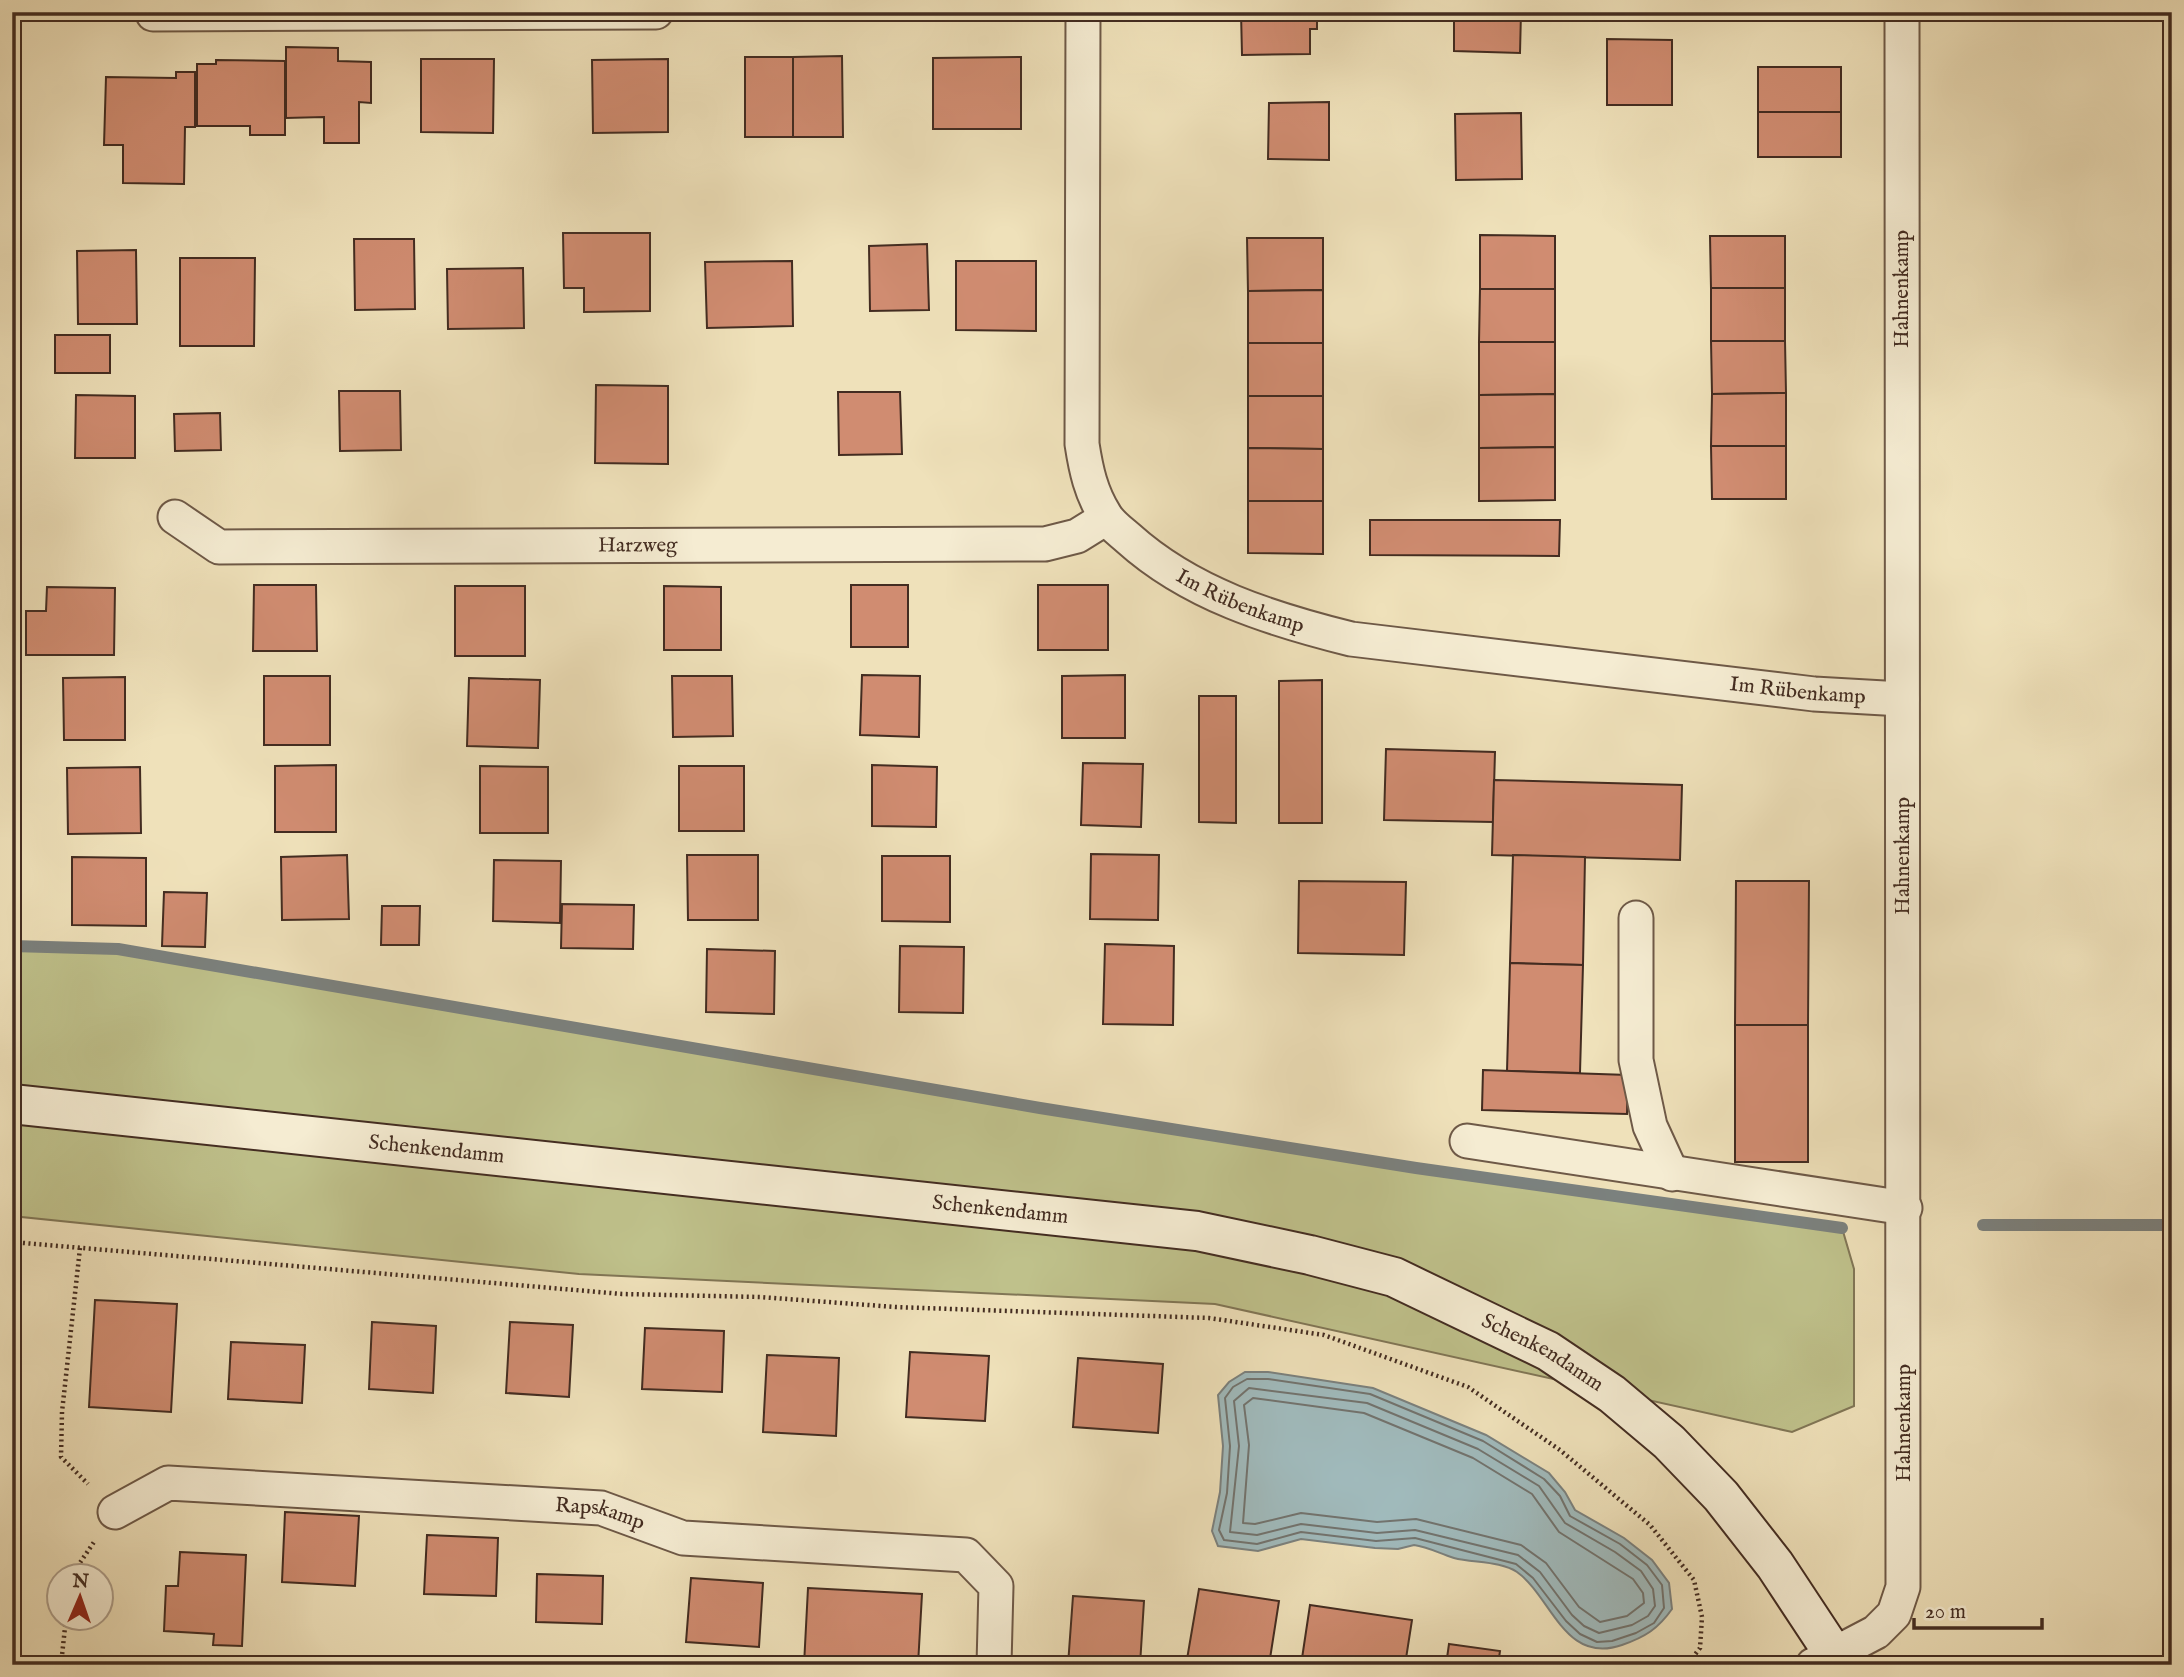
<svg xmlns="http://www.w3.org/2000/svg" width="2184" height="1677" font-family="'IM FELL English',serif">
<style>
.green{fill:#bfc18b;stroke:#817656;stroke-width:2}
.water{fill:#a0babc;stroke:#7b817e;stroke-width:2}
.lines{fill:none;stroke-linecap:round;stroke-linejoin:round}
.shore{stroke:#72736e;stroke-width:2}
.stream{stroke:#7b817e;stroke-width:12}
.building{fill:#d08c71;stroke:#432c21;stroke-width:2}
.street-casing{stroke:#6e5947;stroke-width:37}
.secondary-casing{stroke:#432c21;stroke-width:42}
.path{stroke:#432c21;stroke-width:4.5;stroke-dasharray:2 3.5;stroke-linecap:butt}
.street{stroke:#f5ecd2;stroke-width:33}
.secondary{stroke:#f5ecd2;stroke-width:38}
.labels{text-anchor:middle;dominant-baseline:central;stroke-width:6;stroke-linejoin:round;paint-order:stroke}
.street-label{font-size:21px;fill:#432c21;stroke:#f5ecd2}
</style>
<rect width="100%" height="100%" fill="#efe1ba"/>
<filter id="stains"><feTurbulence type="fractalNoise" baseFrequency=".00286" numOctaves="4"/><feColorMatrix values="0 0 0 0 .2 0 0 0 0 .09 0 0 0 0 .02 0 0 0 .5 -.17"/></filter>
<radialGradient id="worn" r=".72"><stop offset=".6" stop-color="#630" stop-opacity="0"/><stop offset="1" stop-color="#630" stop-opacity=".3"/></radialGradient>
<path class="green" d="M12,946L118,949L1416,1168L1842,1228L1854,1269V1406L1792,1432L1215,1304L579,1274L12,1216Z"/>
<path class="water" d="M1245,1372H1268L1373,1388L1486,1435L1549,1473L1565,1492L1575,1510L1624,1538L1652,1560L1669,1583L1672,1609C1658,1629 1645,1637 1622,1645C1564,1665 1552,1597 1517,1572C1501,1561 1473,1563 1454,1558C1440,1554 1429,1547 1414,1545L1398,1549L1375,1548L1301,1539L1258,1551L1218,1546L1212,1531L1220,1492L1223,1446L1218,1395L1229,1382Z"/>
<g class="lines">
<g class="shore">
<path d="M1247,1379H1268L1370,1394L1483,1441L1544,1479L1560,1496L1570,1516L1620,1544L1647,1565L1662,1585L1664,1608L1654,1623L1636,1633L1612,1641L1597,1642L1580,1634L1566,1621L1533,1578L1516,1564L1415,1538L1376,1541L1301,1532L1257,1544L1224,1540L1219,1530L1227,1493L1230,1446L1225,1398L1233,1387Z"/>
<path d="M1249,1388L1367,1403L1478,1449L1539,1486L1565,1523L1615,1552L1641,1571L1653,1589L1655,1606L1648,1616L1632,1625L1599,1633L1584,1626L1572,1615L1540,1572L1518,1555L1415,1530L1377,1533L1301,1524L1257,1535L1230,1532L1239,1446L1234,1401Z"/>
<path d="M1253,1398L1364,1413L1473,1458L1532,1494L1559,1532L1633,1579L1643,1593L1644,1603L1627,1616L1600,1622L1579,1607L1546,1563L1521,1545L1416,1519L1377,1522L1301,1513L1255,1524L1243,1523L1249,1445L1244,1405Z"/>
</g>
<g class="stream">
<path d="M12,946L118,949L1040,1108L1416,1168L1842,1228"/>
<path d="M1983,1225H2172"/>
</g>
</g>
<g class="building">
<path d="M1241,12H1317V29H1310V54L1242,55Z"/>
<path d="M1454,12H1521L1520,53L1454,51Z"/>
<path d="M1607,39L1672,40V105H1607Z"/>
<path d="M286,47L338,48V61L371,62V103L359,102V143H324V117L286,118Z"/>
<path d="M842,56L843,137H793V57Z"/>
<rect x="745" y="57" width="48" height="80"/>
<path d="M1021,57V129H933V58Z"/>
<path d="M421,59H494L493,133L421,132Z"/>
<path d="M668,59V132L593,133L592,60Z"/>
<path d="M216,60L285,61V135H250V126H197V64H216Z"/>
<rect x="1758" y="67" width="83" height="45"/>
<path d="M176,72H195V127H185L184,184L123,183V145H104L106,77L176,78Z"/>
<path d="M1329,102V160L1268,159L1269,103Z"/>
<rect x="1758" y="112" width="83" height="45"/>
<path d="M1521,113L1522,179L1456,180L1455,114Z"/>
<path d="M563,233H650V311L584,312V288H564Z"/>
<path d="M1480,235L1555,236V289H1480Z"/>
<path d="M1710,236H1785V288H1711Z"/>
<path d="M1247,238H1323V290L1248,291Z"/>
<path d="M354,239H414L415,309L355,310Z"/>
<path d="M927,244L929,310L870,311L869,246Z"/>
<path d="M136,250L137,324H78L77,251Z"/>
<path d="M180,258H255L254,346H180Z"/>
<path d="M792,261L793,326L707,328L705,262Z"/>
<path d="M956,261H1036V331L956,330Z"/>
<path d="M523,268L524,328L448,329L447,269Z"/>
<rect x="1711" y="288" width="74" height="53"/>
<path d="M1480,289H1555V342H1479Z"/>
<path d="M1323,290V343H1248V291Z"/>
<rect x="55" y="335" width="55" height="38"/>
<path d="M1711,341H1785L1786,393L1712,394Z"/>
<path d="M1479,342H1555V394L1479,395Z"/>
<rect x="1248" y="343" width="75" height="53"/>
<path d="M596,385L668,386V464L595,463Z"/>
<path d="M339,391H400L401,450L340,451Z"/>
<path d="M838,392H900L902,454L839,455Z"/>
<path d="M1786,393V446H1711L1712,394Z"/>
<path d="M1555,394V447L1479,448V395Z"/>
<path d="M76,395L135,396V458H75Z"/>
<path d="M1248,396H1323V449L1248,448Z"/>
<path d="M220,413L221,450L175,451L174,414Z"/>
<path d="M1711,446H1786V499H1712Z"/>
<path d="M1555,447V500L1479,501V448Z"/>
<path d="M1248,448L1323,449V501H1248Z"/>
<path d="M1248,501H1323V554L1248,553Z"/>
<path d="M1370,520H1560L1559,556L1370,555Z"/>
<path d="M254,585H316L317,651H253Z"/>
<rect x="851" y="585" width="57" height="62"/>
<rect x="1038" y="585" width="70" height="65"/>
<rect x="455" y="586" width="70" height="70"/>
<path d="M664,586L721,587V650H664Z"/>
<path d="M47,587L115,588L114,655H26V611H46Z"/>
<path d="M862,675L920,676L919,737L860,735Z"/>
<path d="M1125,675V738H1062V676Z"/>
<rect x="264" y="676" width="66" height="69"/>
<path d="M672,676H732L733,736L673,737Z"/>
<path d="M125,677V740H64L63,678Z"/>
<path d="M469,678L540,680L538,748L467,746Z"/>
<path d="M1322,680V823H1279V681Z"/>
<path d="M1199,696H1236V823L1199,822Z"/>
<path d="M1386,749L1495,752L1493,822L1384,820Z"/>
<path d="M1083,763L1143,764L1141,827L1081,825Z"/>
<path d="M336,765V832H275V766Z"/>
<path d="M872,765L937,767L936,827L872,826Z"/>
<path d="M480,766L548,767V833H480Z"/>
<rect x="679" y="766" width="65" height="65"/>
<path d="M140,767L141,833L68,834L67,768Z"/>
<path d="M1494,780L1682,785L1680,860L1492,855Z"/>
<path d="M1091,854L1159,855L1158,920L1090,919Z"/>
<path d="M347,855L349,919L282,920L281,857Z"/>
<path d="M687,855H758V920H688Z"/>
<path d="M1513,855L1585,857L1583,965L1510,963Z"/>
<path d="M882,856H950V922L882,921Z"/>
<path d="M72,857L146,858V926L72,925Z"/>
<path d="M494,860L561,861L560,923L493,921Z"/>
<path d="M1299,881L1406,882L1404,955L1298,953Z"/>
<path d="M1736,881H1809L1808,1025H1735Z"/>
<path d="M164,892L207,893L205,947L162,946Z"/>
<path d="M562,904L634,905L633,949L561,948Z"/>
<path d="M382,906H420L419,945H381Z"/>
<path d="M1105,944L1174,946L1173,1025L1103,1024Z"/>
<path d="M900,946L964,947L963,1013L899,1012Z"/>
<path d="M707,949L775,951L774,1014L706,1012Z"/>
<path d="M1510,963L1583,965L1580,1073L1507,1071Z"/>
<rect x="1735" y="1025" width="73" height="137"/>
<path d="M1483,1070L1628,1075L1627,1114L1482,1110Z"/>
<path d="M95,1300L177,1304L171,1412L89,1407Z"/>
<path d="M372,1322L436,1326L433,1393L369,1389Z"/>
<path d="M510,1322L573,1325L569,1397L506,1393Z"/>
<path d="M645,1328L724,1331L722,1392L642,1389Z"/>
<path d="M231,1342L305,1345L302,1403L228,1399Z"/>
<path d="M910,1352L989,1356L985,1421L906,1417Z"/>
<path d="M767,1355L839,1358L836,1436L763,1432Z"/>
<path d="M1078,1358L1163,1364L1158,1433L1073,1427Z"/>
<path d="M285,1512L359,1516L355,1586L282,1582Z"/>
<path d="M427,1535L498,1538L496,1596L424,1594Z"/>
<path d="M180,1552L246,1555L242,1646L213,1645L214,1634L164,1631L166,1586H178Z"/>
<path d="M537,1574L603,1576L602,1624L536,1622Z"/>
<path d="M691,1578L763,1583L759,1647L686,1642Z"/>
<path d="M808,1588L922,1594L918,1665H804Z"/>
<path d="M1199,1589L1279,1601L1269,1665H1186Z"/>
<path d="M1073,1596L1144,1601L1140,1665H1068Z"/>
<path d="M1310,1605L1412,1620L1405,1665H1301Z"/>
<path d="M1449,1644L1500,1651L1498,1665H1446Z"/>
</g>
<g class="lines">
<defs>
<g id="street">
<path id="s1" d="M1083,12L1082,444C1086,470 1091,493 1105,515C1110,524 1120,531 1128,538C1190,594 1271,619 1351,639L1814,694L1902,699"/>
<path d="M153,14L656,12"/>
<path id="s2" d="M175,517L219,547L1045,544L1077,536L1106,518"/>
<path d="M1636,918V1060L1650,1126L1672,1174"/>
<path d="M1467,1141L1905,1208"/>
<path id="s3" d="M115,1512L168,1483L601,1508L683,1538L966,1555L996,1586L994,1665"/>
<path d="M1813,1665L1876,1632L1894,1614L1903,1587L1902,12"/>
</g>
<g id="secondary">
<path id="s4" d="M12,1104L1197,1231L1310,1255L1394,1277L1548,1351L1612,1394L1669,1442L1721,1496L1775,1565L1841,1665"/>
</g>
</defs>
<use href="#street" class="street-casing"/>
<use href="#secondary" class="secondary-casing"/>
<g class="path">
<path d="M12,1242L622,1294L760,1297L895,1307L1209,1318L1324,1335L1468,1387L1560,1450L1650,1525L1694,1580L1702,1617L1700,1648L1687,1665"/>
<path d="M80,1248L62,1412L61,1457L88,1484"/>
<path d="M71,1576L94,1542"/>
<path d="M61,1665L66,1618"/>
</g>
<use href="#street" class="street"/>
<use href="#secondary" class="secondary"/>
</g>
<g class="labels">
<g class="street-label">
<text transform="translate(1902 289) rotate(-90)">Hahnenkamp</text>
<text stroke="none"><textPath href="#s2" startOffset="472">Harzweg</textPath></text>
<text stroke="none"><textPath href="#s1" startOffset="670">Im Rübenkamp</textPath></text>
<text stroke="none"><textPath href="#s1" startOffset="1237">Im Rübenkamp</textPath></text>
<text transform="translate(1903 856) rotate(-90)">Hahnenkamp</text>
<text stroke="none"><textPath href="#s4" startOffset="427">Schenkendamm</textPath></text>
<text stroke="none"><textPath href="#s4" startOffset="994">Schenkendamm</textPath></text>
<text stroke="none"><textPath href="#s4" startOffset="1561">Schenkendamm</textPath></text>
<text transform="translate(1904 1423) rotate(-90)">Hahnenkamp</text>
<text stroke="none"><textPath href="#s3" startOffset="494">Rapskamp</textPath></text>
</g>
</g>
<rect width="2184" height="1677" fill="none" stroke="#efe1ba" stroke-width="42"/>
<rect x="14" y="14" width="2156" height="1649" fill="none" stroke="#432c21" stroke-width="3.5"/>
<rect x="21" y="21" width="2142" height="1635" fill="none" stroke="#432c21" stroke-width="2"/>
<g transform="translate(80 1597) rotate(2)"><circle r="33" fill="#f5ecd2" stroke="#ae9f8b" stroke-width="2"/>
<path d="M0-5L12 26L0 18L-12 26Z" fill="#8f2418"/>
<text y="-10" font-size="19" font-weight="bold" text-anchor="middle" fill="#432c21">N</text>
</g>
<path d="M1914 1618v10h128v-10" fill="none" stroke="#432c21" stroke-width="3.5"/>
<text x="1925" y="1618" font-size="21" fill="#432c21" stroke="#f5ecd2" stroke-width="5" paint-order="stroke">20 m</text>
<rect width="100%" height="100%" filter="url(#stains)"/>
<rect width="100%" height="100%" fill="url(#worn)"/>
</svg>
